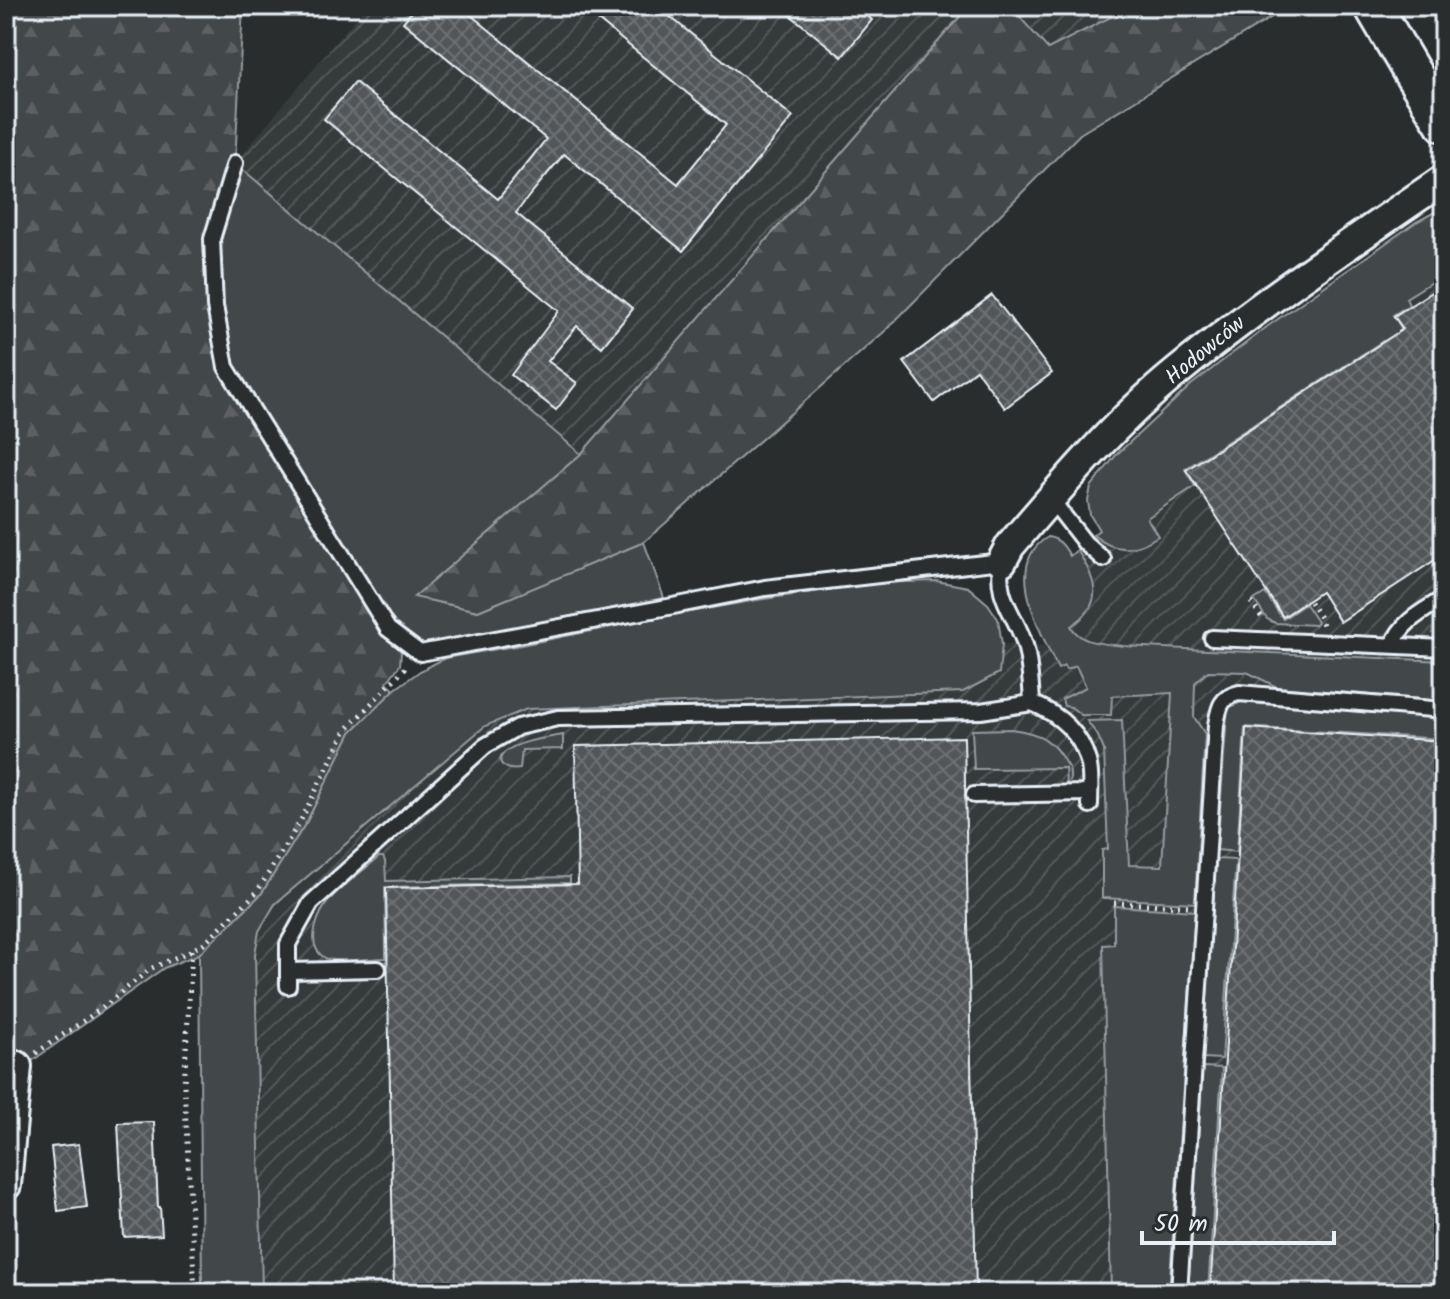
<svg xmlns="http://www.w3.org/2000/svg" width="1450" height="1299" font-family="Kalam,sans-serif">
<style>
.industrial{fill:url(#industrial-furrows)}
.green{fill:#424648;stroke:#959ca0;stroke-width:2}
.forest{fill:url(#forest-firs);stroke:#959ca0;stroke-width:2}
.building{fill:url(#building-cross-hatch);stroke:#e8f1f8;stroke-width:2}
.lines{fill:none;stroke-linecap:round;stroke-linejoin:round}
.service-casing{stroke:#e8f1f8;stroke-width:20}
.minor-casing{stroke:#e8f1f8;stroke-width:34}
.tertiary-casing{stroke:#e8f1f8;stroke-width:42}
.path{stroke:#e8f1f8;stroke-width:5;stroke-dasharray:2 6;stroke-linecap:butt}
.service{stroke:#2a2d2e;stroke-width:14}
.minor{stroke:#2a2d2e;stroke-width:28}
.tertiary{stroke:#2a2d2e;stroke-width:36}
.labels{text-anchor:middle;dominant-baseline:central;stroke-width:6;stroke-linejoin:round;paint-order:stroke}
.street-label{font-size:22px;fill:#e8f1f8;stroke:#2a2d2e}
</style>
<defs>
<pattern id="industrial-furrows" width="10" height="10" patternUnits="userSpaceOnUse" patternTransform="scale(2)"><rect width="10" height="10" fill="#363a3b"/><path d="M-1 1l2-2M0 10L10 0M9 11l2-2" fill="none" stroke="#535758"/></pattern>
<pattern id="forest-firs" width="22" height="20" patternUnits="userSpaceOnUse" patternTransform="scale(2)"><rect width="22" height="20" fill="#424648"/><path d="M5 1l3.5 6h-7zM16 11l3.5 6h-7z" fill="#5d6163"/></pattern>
<pattern id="building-cross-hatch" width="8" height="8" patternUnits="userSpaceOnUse" patternTransform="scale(2)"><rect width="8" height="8" fill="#535759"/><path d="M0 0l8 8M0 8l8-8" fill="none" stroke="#6c7072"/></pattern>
</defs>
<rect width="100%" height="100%" fill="#2a2d2e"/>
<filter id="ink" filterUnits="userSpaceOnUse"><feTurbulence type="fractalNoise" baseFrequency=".0125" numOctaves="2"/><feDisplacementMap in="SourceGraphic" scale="16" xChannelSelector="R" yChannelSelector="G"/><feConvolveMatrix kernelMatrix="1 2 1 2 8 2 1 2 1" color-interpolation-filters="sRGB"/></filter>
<g filter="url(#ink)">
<g class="industrial">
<path d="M366,6H969L581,454L235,163Z"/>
<path d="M1010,6H1132L1048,49Z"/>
<path d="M1444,254V1293H262L255,954L259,931L275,904L485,726L527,709L963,692L999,673L1003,644L1055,646L1070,556L1257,384Z"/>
</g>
<g class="green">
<path d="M235,163L581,454L415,597L478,611L644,542L664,598L421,645L388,629L226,367L212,239Z"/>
<path d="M1444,210V274L1406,298L1409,305L1393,315L1418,354L1399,366L1383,341L1185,469L1195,486L1147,518L1158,536C1134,552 1115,553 1093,535L1099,530L1090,515L1088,501L1091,487L1117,454L1191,385L1268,326L1416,222L1433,213Z"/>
<path d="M1048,537C1060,539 1064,546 1070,556L1077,550C1096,579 1106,604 1071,626C1081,645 1104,643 1123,646L1444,661V701L1277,687L1247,672L1208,671L1195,683L1194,717L1205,734L1195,903L1102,898V850L1108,849L1104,750L1098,736L1087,721L1122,720L1129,865L1162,866L1172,693L1112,696L1111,715H1081L1071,707L1064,706L1062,699L1086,687L1076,666L1066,670L1064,666L1058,669C1042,634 1001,564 1048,537Z"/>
<path d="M936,581L968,587L988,604L998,619L1002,644L999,673L963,692L527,709L485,726L275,904L259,931L255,954L262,1293H202L199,954L261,894L307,821L351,732L394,690L420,671L445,658L521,645L666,616L757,600L878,583Z"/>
<path d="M1265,593L1283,619L1305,604L1317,622L1315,625L1275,623L1267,619L1254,600Z"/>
<path d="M1243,701L1444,717V739L1245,727L1237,852L1217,850L1227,715L1230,707Z"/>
<path d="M1011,729C1040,733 1053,739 1067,766L1069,767C1070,774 1072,780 1066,785L1065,768L974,769L972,730Z"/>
<path d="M563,735V749L522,750L520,769C509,771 492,764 505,752C518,741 547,738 563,735Z"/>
<path d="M379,857H383L385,861L386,881L570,877V883L385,887L386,958C373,958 336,964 325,958C303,945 319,911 332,897C346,883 364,870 379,857Z"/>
<path d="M1216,859L1236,860L1222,1059L1203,1058Z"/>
<path d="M1114,906L1195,911L1169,1293H1111L1103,945L1114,944Z"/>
<path d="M1203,1067L1222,1068L1208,1293H1188Z"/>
</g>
<g class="forest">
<path d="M6,6H243L235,163L212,239L226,367L401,652L400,665L387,682L394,690L351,732L307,821L261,894L199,954L164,968L22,1068L6,1087Z"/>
<path d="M969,6H1010L1048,49L1132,6H1290L1080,134L885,331L644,542L478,611L414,597L581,454Z"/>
</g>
<g class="building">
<path d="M416,6H460L678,184L726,125L581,6H657L793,117L683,251L564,154L529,196L516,213L633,309L602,347L577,326L548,361L577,383L556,410L511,375L559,311L324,119L355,82L498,199L532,157L546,139L403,22Z"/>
<path d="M779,6H855L872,20L842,57Z"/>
<path d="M1444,284V554L1340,622L1321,592L1283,617L1186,470L1403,329L1394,316Z"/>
<path d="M992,295L1052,373L1005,408L976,370L934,402L904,362Z"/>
<path d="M1246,728L1444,741V1293H1210Z"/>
<path d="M964,737L976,1293H394L386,888L578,884L575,746Z"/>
<path d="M154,1122L158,1207H160L162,1235L124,1237L118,1123Z"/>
<path d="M79,1144L87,1207L58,1211L51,1147Z"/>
</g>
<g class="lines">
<defs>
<g id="service">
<path d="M235,163L212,239L215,306L226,367L388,629L420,653L668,607L765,588L1002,561C994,598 1015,612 1025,645C1030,663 1031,684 1032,703C1058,714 1080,732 1088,761C1092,774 1090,791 1090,805"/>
<path d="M1050,498L1085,543L1103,559"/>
<path d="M1212,638L1444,648"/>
<path d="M1393,645C1401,621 1424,611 1444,598"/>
<path d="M974,795L1090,793"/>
<path d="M288,971L378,969"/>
<path d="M288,986V944L311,903L485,746L518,727L558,718L981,711L1032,703"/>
<path d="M1179,1293L1216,725C1219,708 1220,697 1239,693L1444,710"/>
</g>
<g id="minor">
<path d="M1002,561L1010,546C1062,485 1115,422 1178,371C1262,302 1354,241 1444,179"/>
<path d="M6,1185L17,1066"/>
</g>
<path id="tertiary" d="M1373,6L1411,71L1444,123"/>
</defs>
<use href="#service" class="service-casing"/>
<use href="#minor" class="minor-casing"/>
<use href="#tertiary" class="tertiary-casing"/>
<g class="path">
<path d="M1251,602L1264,621"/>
<path d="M1310,602L1321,619L1323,625"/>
<path d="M1114,903L1189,906"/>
<path d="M192,950L184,1085L195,1293"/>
<path d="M36,1053L101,1009L150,969L192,950L204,943L257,892L301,820L346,730L408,665"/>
</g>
<use href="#service" class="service"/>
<use href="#minor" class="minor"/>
<use href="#tertiary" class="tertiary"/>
</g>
</g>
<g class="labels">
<g class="street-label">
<text transform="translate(1206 351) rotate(-39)">Hodowców</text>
</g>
</g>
<rect width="1450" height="1299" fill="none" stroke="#2a2d2e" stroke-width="32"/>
<rect x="16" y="16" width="1418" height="1267" fill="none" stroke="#e8f1f8" stroke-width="3" filter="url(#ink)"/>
<path d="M1142 1231v12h192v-12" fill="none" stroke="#e8f1f8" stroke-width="4"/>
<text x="1154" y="1231" font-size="24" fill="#e8f1f8" stroke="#2a2d2e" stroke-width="6" paint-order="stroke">50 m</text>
</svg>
